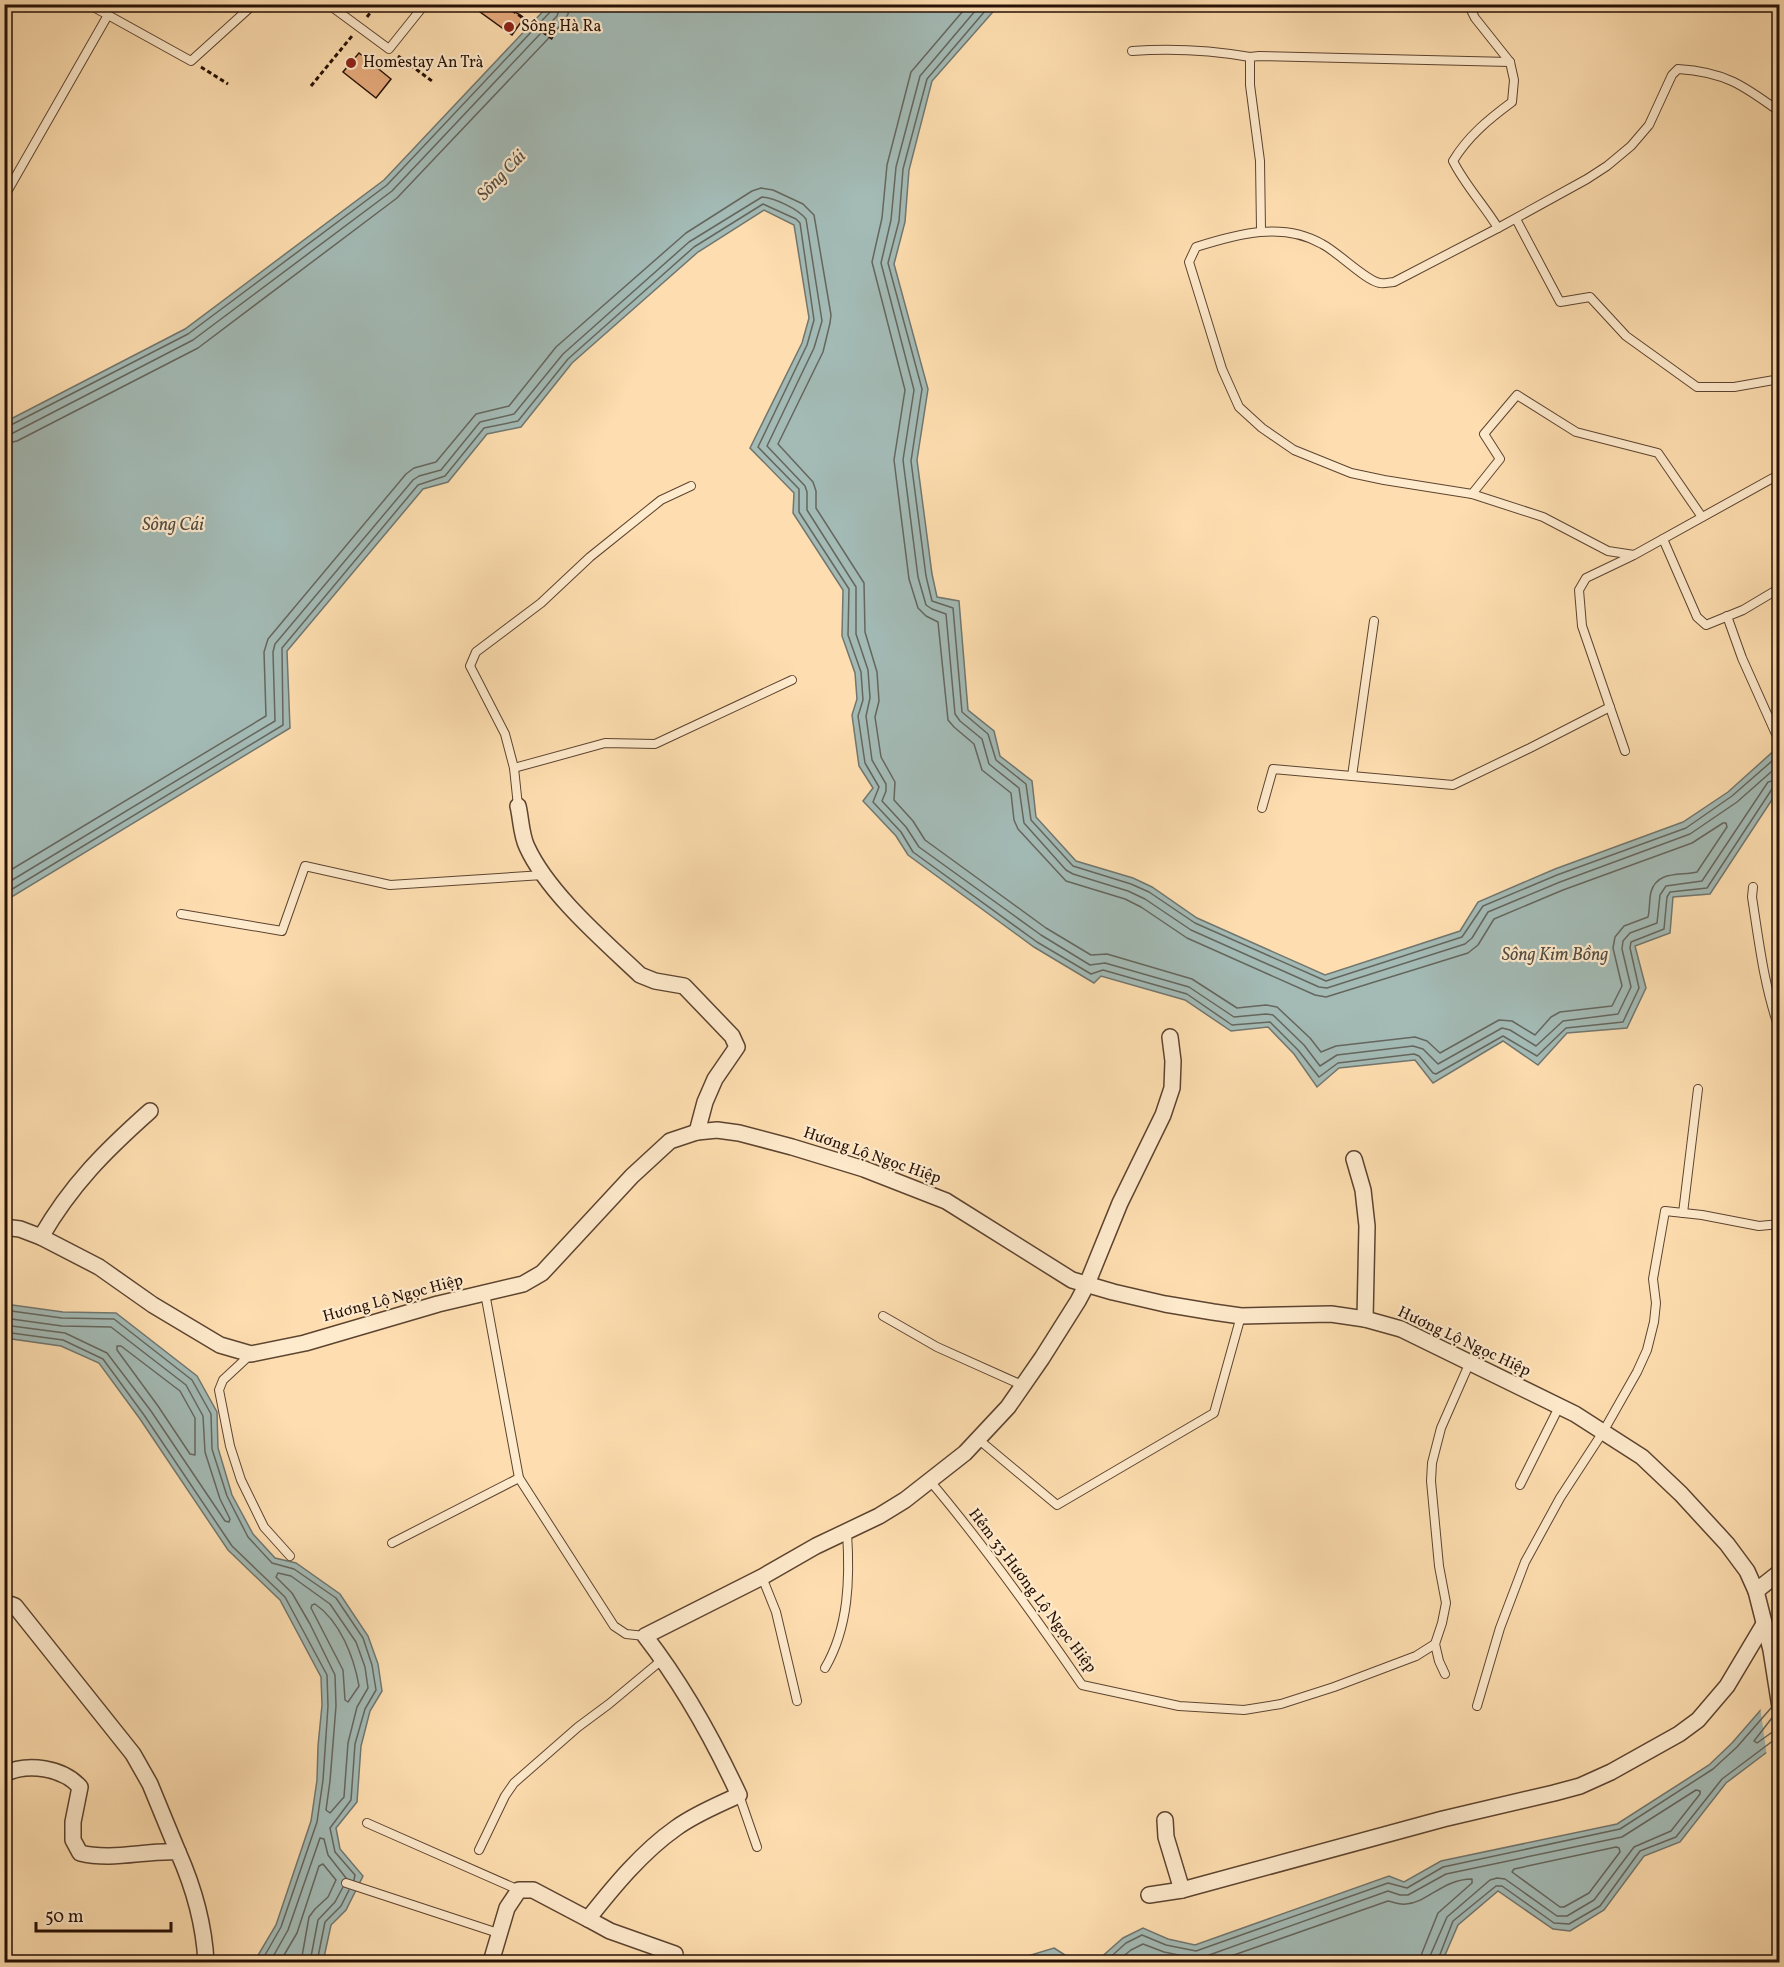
<svg xmlns="http://www.w3.org/2000/svg" width="1784" height="1967" font-family="Vollkorn,serif">
<style>
.water{fill:#a3bab5;stroke:#71766f;stroke-width:1.5}
.pier{fill:#fedeb0}
.lines{fill:none;stroke-linecap:round;stroke-linejoin:round}
.shore{stroke:#65665e;stroke-width:1.5}
.building{fill:#e7ab7c;stroke:#271106;stroke-width:1.5}
.service-casing{stroke:#5d4430;stroke-width:10}
.minor-casing{stroke:#5d4430;stroke-width:18}
.path{stroke:#271106;stroke-width:3;stroke-dasharray:4.5 3;stroke-linecap:butt}
.service{stroke:#feeacc;stroke-width:8}
.minor{stroke:#feeacc;stroke-width:15}
.poi-dot{fill:#8f2418;stroke:#feeacc;stroke-width:2}
.labels{text-anchor:middle;dominant-baseline:central;stroke-width:4.5;stroke-linejoin:round;paint-order:stroke}
.poi-label{font-size:16px;fill:#271106;stroke:#feeacc;text-anchor:start}
.street-label{font-size:16px;fill:#271106;stroke:#feeacc}
.water-label{font-size:18px;font-style:italic;fill:#524c43;stroke:#feeacc}
</style>
<rect width="100%" height="100%" fill="#fedeb0"/>
<filter id="stains"><feTurbulence type="fractalNoise" baseFrequency=".00333" numOctaves="4"/><feColorMatrix values="0 0 0 0 .2 0 0 0 0 .09 0 0 0 0 .02 0 0 0 .5 -.17"/></filter>
<radialGradient id="worn" r=".72"><stop offset=".6" stop-color="#630" stop-opacity="0"/><stop offset="1" stop-color="#630" stop-opacity=".3"/></radialGradient>
<g class="water">
<path d="M549,5H999L932,81L909,170L905,222L894,264L928,389L917,460L932,574L937,597L959,601L968,710L994,731L1000,756L1032,781L1036,817L1076,861L1133,878L1152,887L1197,918L1325,975L1460,931L1478,902L1555,869L1683,822L1728,792L1777,748L1779,749V789L1710,894L1673,897L1670,933L1635,946L1646,988L1627,1028L1567,1033L1538,1065L1503,1041L1433,1083L1415,1060L1339,1068L1317,1087L1294,1054L1268,1027L1231,1031L1185,1000L1101,976L1094,983L1034,947L908,855L896,836L863,801L873,788L859,766L852,715L857,699L855,673L842,636L843,590L793,513L794,493L750,448L802,343L809,318L794,225L764,210L698,252L572,363L521,427L487,434L448,482L423,489L287,651L290,728L5,901V422L185,329L384,180Z"/>
<path d="M5,1304L63,1312L116,1313L197,1376L217,1412L218,1448L232,1495L253,1534L275,1558L296,1563L340,1594L368,1636L378,1664L382,1691L370,1711L361,1746L357,1802L336,1828L340,1849L363,1876L346,1910L331,1925L323,1962H254L276,1925L311,1821L317,1780L318,1746L322,1705L321,1677L280,1600L228,1550L140,1419L99,1363L61,1346L5,1338Z"/>
<path d="M1779,1689V1743L1726,1783L1680,1842L1644,1856L1604,1910L1570,1931L1553,1929L1498,1891L1458,1925L1442,1962H1084L1098,1960L1123,1938L1143,1928L1168,1939L1195,1945L1389,1876L1404,1882L1441,1861L1617,1824L1709,1765L1732,1743Z"/>
<path d="M1054,1948L1076,1962H1010L1011,1961Z"/>
</g>
<path class="pier" d="M1780,1686V1747L1767,1757L1760,1706Z"/>
<g class="lines">
<g class="shore">
<path d="M981,4L920,76L896,167L891,220L881,263L914,390L903,460L918,577L926,605L932,609L946,614L955,714L960,721L982,739L989,764L1019,788L1024,823L1066,870L1073,874L1128,891L1145,899L1191,930L1319,987L1327,988L1465,944L1472,938L1488,912L1560,882L1690,834L1737,802L1780,764"/>
<path d="M991,4L927,79L903,169L899,221L888,263L922,389L911,461L926,576L932,601L953,608L962,712L988,734L996,760L1026,784L1031,820L1073,866L1131,884L1149,892L1195,923L1326,981L1462,937L1483,906L1557,875L1686,828L1732,796L1780,754"/>
<path d="M4,427L9,426L188,334L387,185L551,11L553,4"/>
<path d="M4,435L13,433L193,340L392,191L557,16L561,4"/>
<path d="M4,444L17,441L198,348L397,198L564,22L568,14L570,4"/>
<path d="M4,874L266,716L264,652L268,639L406,474L414,468L436,462L476,414L509,406L556,347L686,233L752,191L761,188L773,190L803,204L814,215L831,315L830,323L823,352L778,444L813,482L816,491V508L864,583L865,632L877,672L879,701L875,717L881,757L895,782L894,800L913,821L925,840L1046,928L1091,955L1107,954L1192,979L1237,1008L1266,1005L1277,1007L1310,1038L1321,1052L1336,1046L1415,1037L1427,1041L1440,1053L1499,1020L1512,1021L1535,1035L1551,1017L1560,1012L1612,1006L1622,986L1613,948L1615,937L1624,926L1648,917C1650,909 1649,900 1651,892C1657,870 1681,876 1697,872L1727,827L1726,823H1723L1692,843L1563,890L1494,919L1478,945L1468,953L1326,997L1315,995L1187,938L1141,907L1125,899L1066,881L1018,829L1014,820L1011,793L982,770L974,744L954,727L948,720L938,622L926,616L918,608L909,579L894,460L905,390L872,262L882,218L887,165L911,72L969,4"/>
<path d="M4,885L275,721L273,652L275,644L413,480L419,476L441,470L480,422L514,414L563,354L689,242L762,197C775,198 798,209 806,219L822,321L814,348L767,446L805,486L807,492V510L856,587V634L868,670L870,698L866,716L872,760L886,784V791L882,801L906,827L919,847L1041,935L1090,965L1105,963L1189,987L1234,1017L1266,1014L1273,1015L1304,1045L1320,1066L1337,1055L1413,1046L1423,1049L1438,1064L1502,1028L1510,1030L1536,1046L1563,1021L1618,1014L1631,987L1622,949L1623,941L1630,933L1657,923L1660,895L1666,886L1702,881L1768,782L1780,779"/>
<path d="M4,894L283,725L282,648L418,485L445,476L484,428L518,421L568,359L694,247L763,204L796,219L800,223L814,320L807,345L758,447L799,489V512L849,589L848,635L861,672L863,700L858,716L865,763L879,787L873,802L901,832L913,852L1037,942L1091,974L1103,970L1187,994L1232,1025L1270,1022L1298,1050L1319,1077L1338,1063L1414,1054L1419,1056L1433,1073L1436,1074L1503,1036L1537,1056L1566,1028L1623,1022L1639,988L1630,948L1631,942L1664,929L1667,897L1670,892L1707,888L1772,789L1780,786"/>
<path d="M4,1310L62,1318L114,1319L192,1380L211,1414L212,1449L227,1496L248,1537L272,1563L294,1569L336,1598L363,1638L372,1665L376,1690L365,1709L355,1744L351,1800L330,1828L335,1852L355,1875L354,1880"/>
<path d="M4,1318L62,1326L111,1327L186,1385L203,1416L205,1452L220,1499L230,1519L229,1522L225,1521L151,1411L107,1353L65,1333L4,1325"/>
<path d="M4,1332L63,1340L103,1359L144,1415L232,1546L285,1597L327,1675L328,1706L323,1780L317,1822L281,1927L261,1962"/>
<path d="M117,1346H121L180,1391L195,1418V1455L190,1454L158,1406L117,1350Z"/>
<path d="M278,1573L291,1576L330,1604L356,1642L365,1667L368,1688L357,1707L348,1743L344,1797L330,1813L326,1810L330,1781L336,1706L335,1675L310,1624L292,1593L276,1577Z"/>
<path d="M312,1605L315,1604C340,1621 354,1657 359,1686L348,1702L345,1700L343,1670L311,1608Z"/>
<path d="M1775,1714L1754,1741L1757,1743L1771,1733L1780,1732"/>
<path d="M1616,1847L1619,1848L1620,1852L1589,1893L1564,1907H1560L1512,1872L1514,1869Z"/>
<path d="M270,1962L288,1930L320,1838L324,1839L328,1855L346,1878"/>
<path d="M280,1962L297,1933L319,1866L323,1864L336,1880L328,1897L315,1909L309,1917L301,1962"/>
<path d="M310,1962L318,1920L335,1902L343,1887"/>
<path d="M317,1962L325,1922L341,1906L349,1890"/>
<path d="M1105,1962L1126,1943L1142,1935L1166,1945L1196,1951L1388,1883L1407,1888L1443,1867L1620,1829L1713,1769L1737,1747L1771,1708"/>
<path d="M1116,1962L1131,1950L1143,1944L1164,1952L1198,1959L1388,1891L1400,1895H1408L1446,1874L1622,1837L1696,1790L1700,1791V1794L1671,1831L1634,1847L1594,1900L1567,1916H1557L1505,1879L1497,1878L1490,1880L1447,1917L1430,1956L1429,1962"/>
<path d="M1214,1962L1388,1901C1394,1902 1399,1905 1406,1904C1427,1903 1443,1879 1472,1879V1883L1438,1913L1422,1953L1420,1962"/>
<path d="M1437,1962L1453,1921L1496,1886H1502L1554,1923L1569,1924L1600,1906L1640,1851L1676,1837L1722,1779L1774,1740L1780,1739"/>
</g>
</g>
<g class="building">
<path d="M469,4H504L524,18L512,35Z"/>
<path d="M359,53L391,79L376,98L343,72Z"/>
</g>
<g class="lines">
<defs>
<g id="service">
<path d="M88,4L191,61L254,4"/>
<path d="M328,4L389,49L425,4"/>
<path d="M1468,4L1475,18L1510,62"/>
<path d="M1132,51C1173,48 1210,50 1250,57"/>
<path d="M1780,112C1743,85 1725,72 1678,69L1672,75L1649,125L1631,146L1607,166L1587,179L1498,228L1394,282C1390,282 1384,284 1380,283C1366,281 1338,252 1322,244C1283,221 1237,234 1196,247L1189,262L1222,369L1239,407L1262,428L1294,450L1351,473L1384,480L1472,494L1543,517L1608,551L1634,555L1780,474"/>
<path d="M4,197L108,15"/>
<path d="M1516,219L1560,302L1590,297L1626,336L1697,387H1734L1780,379"/>
<path d="M1261,230L1260,161L1250,85V57L1259,56L1510,62L1514,80L1512,102C1489,119 1468,136 1453,161C1465,185 1484,205 1498,228"/>
<path d="M1472,494L1500,459L1484,434L1517,395L1576,432L1658,453L1702,517"/>
<path d="M1663,539L1697,617L1706,625L1743,610L1780,588"/>
<path d="M1727,616L1742,658L1780,743"/>
<path d="M1625,751L1582,626L1579,590L1586,578L1632,556"/>
<path d="M514,768L605,743L655,744L792,680"/>
<path d="M1352,776L1374,621"/>
<path d="M518,806L514,768L505,734L470,666L476,652L541,603L590,557L661,500L691,486"/>
<path d="M1262,808L1273,769L1453,785L1530,748L1610,707"/>
<path d="M1753,887L1752,897C1759,942 1764,987 1780,1031"/>
<path d="M181,914L282,931L305,866L390,885L543,875"/>
<path d="M1683,1213L1698,1089"/>
<path d="M485,1293L519,1478L614,1626L626,1634L645,1636"/>
<path d="M883,1316L937,1347L1024,1386"/>
<path d="M251,1354L223,1380L219,1390L230,1446L241,1480L264,1527L290,1556"/>
<path d="M978,1439L1057,1505L1214,1413L1241,1316"/>
<path d="M930,1481C985,1546 1034,1615 1082,1685L1179,1706L1244,1710L1281,1704L1334,1687L1416,1656L1435,1644"/>
<path d="M1520,1485L1559,1407"/>
<path d="M392,1543L519,1478"/>
<path d="M762,1577L776,1612L797,1701"/>
<path d="M825,1668C849,1627 850,1578 847,1532"/>
<path d="M1445,1674L1439,1661L1435,1644L1442,1623L1446,1603L1439,1566L1431,1481L1432,1463L1441,1428L1470,1362"/>
<path d="M1477,1706L1500,1628L1525,1562L1560,1498L1603,1432L1637,1372L1647,1350L1654,1322L1656,1303L1653,1279L1665,1211L1702,1215L1759,1226L1780,1224"/>
<path d="M739,1795L757,1847"/>
<path d="M367,1823L519,1890"/>
<path d="M479,1850L505,1796L514,1783L578,1727L609,1704L663,1659"/>
<path d="M346,1883L498,1933"/>
</g>
<g id="minor">
<path d="M518,806C521,818 521,835 527,847C548,893 603,940 640,975L655,981L684,986L732,1036L737,1047L715,1079L705,1102L697,1132"/>
<path d="M1354,1159L1363,1190L1367,1226L1365,1319"/>
<path d="M4,1227L20,1229L41,1237L99,1267L153,1305L220,1345L251,1354L305,1343L438,1304L523,1284L542,1273L632,1176L670,1141L697,1132L717,1130L739,1133L792,1147L864,1169L946,1201L1072,1280L1113,1292L1165,1304L1213,1312L1241,1316L1331,1314L1365,1319L1401,1329L1575,1414L1642,1457L1681,1494L1727,1544L1747,1571L1756,1591L1771,1650L1780,1707"/>
<path d="M41,1237C71,1185 105,1151 150,1111"/>
<path d="M1756,1591L1780,1572"/>
<path d="M4,1602L15,1606L133,1754L150,1784L178,1852"/>
<path d="M4,1774C28,1762 63,1768 80,1787L73,1822V1840L80,1853C113,1861 145,1850 178,1852C194,1888 204,1923 206,1962"/>
<path d="M1165,1820L1166,1837L1182,1890"/>
<path d="M1149,1895L1182,1890L1443,1819L1554,1793L1580,1786L1611,1772L1679,1734L1698,1720L1727,1686L1764,1624"/>
<path d="M588,1919L610,1931L675,1954"/>
<path d="M491,1962L507,1908L519,1890H533L588,1919C614,1886 642,1852 676,1828C695,1814 718,1805 739,1795C713,1739 683,1685 645,1636L762,1577L816,1546L879,1516L905,1500L965,1453L1008,1407L1042,1358L1078,1301L1087,1284L1120,1203L1163,1115L1172,1088L1173,1061L1170,1037"/>
</g>
</defs>
<use href="#service" class="service-casing"/>
<use href="#minor" class="minor-casing"/>
<g class="path">
<path d="M506,6L553,39"/>
<path d="M367,17L377,4"/>
<path d="M398,56L432,81"/>
<path d="M201,67L228,84"/>
<path d="M311,86L352,36"/>
</g>
<use href="#service" class="service"/>
<use href="#minor" class="minor"/>
</g>
<g class="poi-dot">
<circle cx="509" cy="27" r="6"/>
<circle cx="351" cy="63" r="6"/>
</g>
<g class="labels">
<g class="poi-label">
<text x="521" y="27">Sông Hà Ra</text>
<text x="363" y="63">Homestay An Trà</text>
</g>
<g class="street-label">
<text transform="translate(872 1156) rotate(19)">Hương Lộ Ngọc Hiệp</text>
<text transform="translate(393 1299) rotate(-15)">Hương Lộ Ngọc Hiệp</text>
<text transform="translate(1464 1342) rotate(25)">Hương Lộ Ngọc Hiệp</text>
<text transform="translate(1032 1591) rotate(53)">Hẻm 33 Hương Lộ Ngọc Hiệp</text>
</g>
<g class="water-label">
<text transform="translate(502 176) rotate(-46)">Sông Cái</text>
<text x="173" y="525">Sông Cái</text>
<text x="1555" y="955">Sông Kim Bồng</text>
</g>
</g>
<rect width="1784" height="1967" fill="none" stroke="#fedeb0" stroke-width="24"/>
<rect x="6" y="6" width="1772" height="1955" fill="none" stroke="#271106" stroke-width="3"/>
<rect x="12" y="12" width="1760" height="1943" fill="none" stroke="#271106" stroke-width="1.5"/>
<path d="M36 1922v9h135v-9" fill="none" stroke="#271106" stroke-width="3"/>
<text x="45" y="1922" font-size="18" fill="#271106" stroke="#feeacc" stroke-width="4.5" paint-order="stroke">50 m</text>
<rect width="100%" height="100%" filter="url(#stains)"/>
<rect width="100%" height="100%" fill="url(#worn)"/>
</svg>
